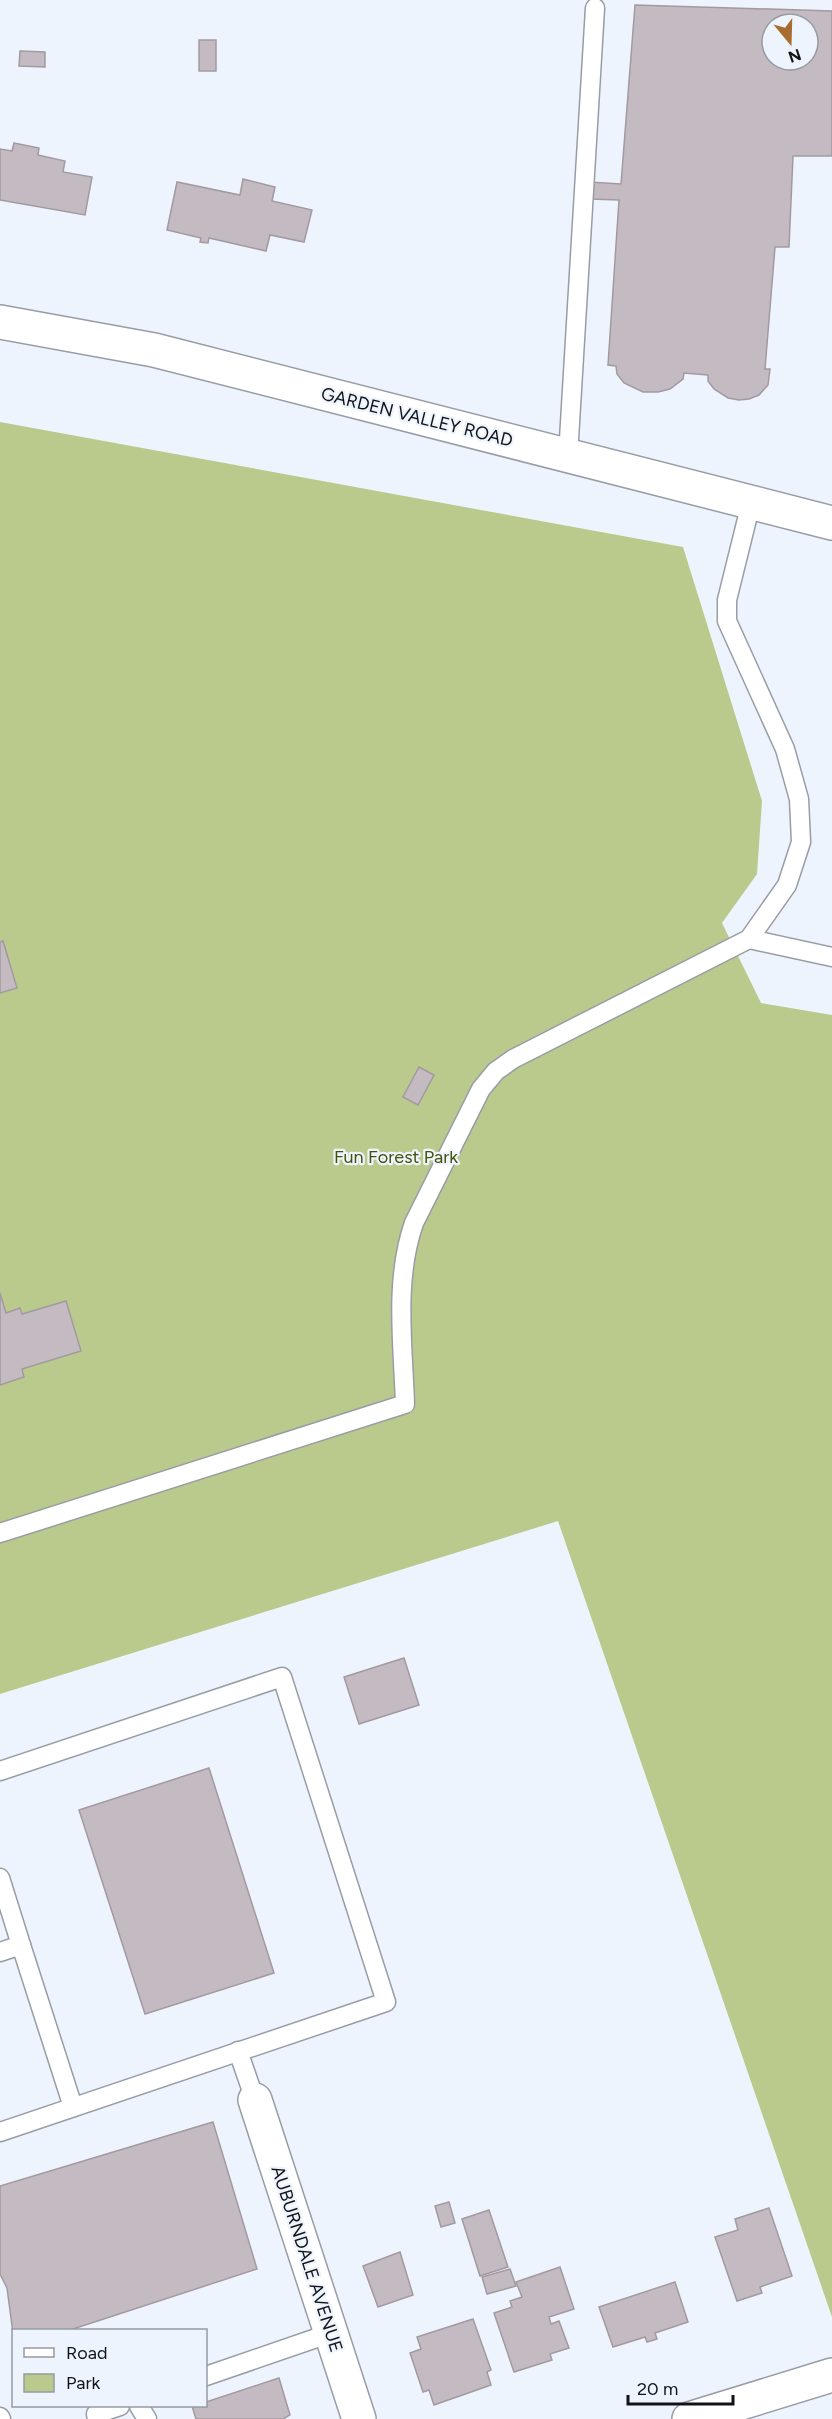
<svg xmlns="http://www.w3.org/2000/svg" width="832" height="2419" font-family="Figtree,sans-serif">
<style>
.green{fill:#baca8c}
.building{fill:#c4bbc2;stroke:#a29aa0;stroke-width:1.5;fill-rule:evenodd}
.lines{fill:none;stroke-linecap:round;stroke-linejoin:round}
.lane-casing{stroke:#989da5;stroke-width:21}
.street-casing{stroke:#989da5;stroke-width:36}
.secondary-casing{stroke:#989da5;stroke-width:36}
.lane{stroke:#fff;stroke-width:18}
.street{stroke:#fff;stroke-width:33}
.secondary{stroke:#fff;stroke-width:33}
.labels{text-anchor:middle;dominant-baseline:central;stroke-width:4.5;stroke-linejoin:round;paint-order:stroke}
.street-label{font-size:18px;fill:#111316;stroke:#eef4fd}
.park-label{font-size:18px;fill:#445108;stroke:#eef4fd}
</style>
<rect width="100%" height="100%" fill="#eef4fd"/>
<path class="green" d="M0,422L683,547L762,801L757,874L722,923L761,1003L832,1015V2317L558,1521L0,1694Z"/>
<g class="building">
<path d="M635,5L832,11V156H793L789,247H775L765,369H770L768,385L759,395L749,399L739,400L728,398L714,389L708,381V375L684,373L683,379L670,389L658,392H643L624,383L617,374L616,366L608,365L619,200L591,199L590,182L621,184ZM772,24H808V60H772Z"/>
<rect x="199" y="40" width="17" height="31"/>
<path d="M20,51L45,52V67L19,66Z"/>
<path d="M14,143L39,148L38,155L65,161L63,172L92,177L85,215L0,200V149L12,151Z"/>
<path d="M243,179L275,187L272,201L312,210L304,242L270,235L266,251L209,238L208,243L200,242L201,238L167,230L177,182L240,195Z"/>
<path d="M3,941L17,988L0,993V942Z"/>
<path d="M419,1067L434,1075L418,1105L403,1097Z"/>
<path d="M0,1293L6,1313L20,1308L22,1314L66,1301L81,1351L22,1369L24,1377L0,1385Z"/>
<path d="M404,1658L419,1705L359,1724L344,1677Z"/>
<path d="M209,1768L274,1973L145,2014L79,1810Z"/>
<path d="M213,2122L257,2269L70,2330H14V2341L7,2288L0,2274V2186Z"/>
<path d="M449,2202L455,2223L441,2227L435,2206Z"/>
<path d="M769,2208L792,2276L760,2287L762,2293L737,2301L715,2237L738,2230L735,2219Z"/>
<path d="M489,2210L508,2267L480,2276L462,2219Z"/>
<path d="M400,2252L413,2295L378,2307L363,2266Z"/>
<path d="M560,2267L574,2309L549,2317L551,2324L559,2321L569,2348L550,2354L552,2360L514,2372L494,2313L512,2307L510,2301L522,2297L516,2282Z"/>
<path d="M510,2269L516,2286L487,2294L482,2277Z"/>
<path d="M675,2282L688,2322L655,2333L657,2339L647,2342L645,2337L613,2347L599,2307Z"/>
<path d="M473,2319L491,2370L487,2372L491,2385L434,2405L429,2390L423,2392L410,2353L421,2349L417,2337Z"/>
<path d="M279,2378L290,2415L283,2419H196L192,2406H206V2402Z"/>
</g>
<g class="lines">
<defs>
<g id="lane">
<path d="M568,456L595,8"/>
<path d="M749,939L832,957"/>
<path d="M0,1533L405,1404C403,1344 394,1280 414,1223L481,1089L496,1071L513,1059L749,939L787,885L801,842L799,799L785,749L727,621V600L751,503"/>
<path d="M0,1771L282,1677L386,2002L0,2132"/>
<path d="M0,1878L21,1945"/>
<path d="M0,1952L21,1945L73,2107"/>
<path d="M238,2051L255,2100"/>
<path d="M206,2376L331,2333"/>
<path d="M139,2406L147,2419"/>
<path d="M0,2417L1,2419"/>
<path d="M97,2419L96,2414L120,2406"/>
</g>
<g id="street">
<path d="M255,2100L359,2419"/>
<path d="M689,2419L832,2375"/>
</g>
<path id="secondary" d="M0,322L154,350L832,523"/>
</defs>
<use href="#lane" class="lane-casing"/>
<use href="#street" class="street-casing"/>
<use href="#secondary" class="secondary-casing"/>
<use href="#lane" class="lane"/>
<use href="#street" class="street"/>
<use href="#secondary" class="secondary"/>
</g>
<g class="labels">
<g class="street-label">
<text transform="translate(417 417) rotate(14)">GARDEN VALLEY ROAD</text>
<text transform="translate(307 2259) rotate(72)">AUBURNDALE AVENUE</text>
</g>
<g class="park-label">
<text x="396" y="1157">Fun Forest Park</text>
</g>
</g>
<rect x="12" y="2329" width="195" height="78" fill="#eef4fd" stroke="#969aa1" stroke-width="1.5"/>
<rect x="24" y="2348" width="30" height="9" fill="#ffffff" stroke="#969aa1" stroke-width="1.5"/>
<text x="66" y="2359" font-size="18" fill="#111316">Road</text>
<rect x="24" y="2374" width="30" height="18" fill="#baca8c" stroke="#969aa1" stroke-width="1.5"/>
<text x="66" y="2389" font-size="18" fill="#111316">Park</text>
<g transform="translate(790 42) rotate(161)"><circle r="28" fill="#eef4fd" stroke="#969aa1" stroke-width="1.5"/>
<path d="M0-4.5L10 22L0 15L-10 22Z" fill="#a76c2e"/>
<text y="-9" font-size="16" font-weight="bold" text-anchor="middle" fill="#111316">N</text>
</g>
<path d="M628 2395v9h105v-9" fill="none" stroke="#111316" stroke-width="3"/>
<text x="637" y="2395" font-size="18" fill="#111316" stroke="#eef4fd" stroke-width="4.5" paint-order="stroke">20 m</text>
</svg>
